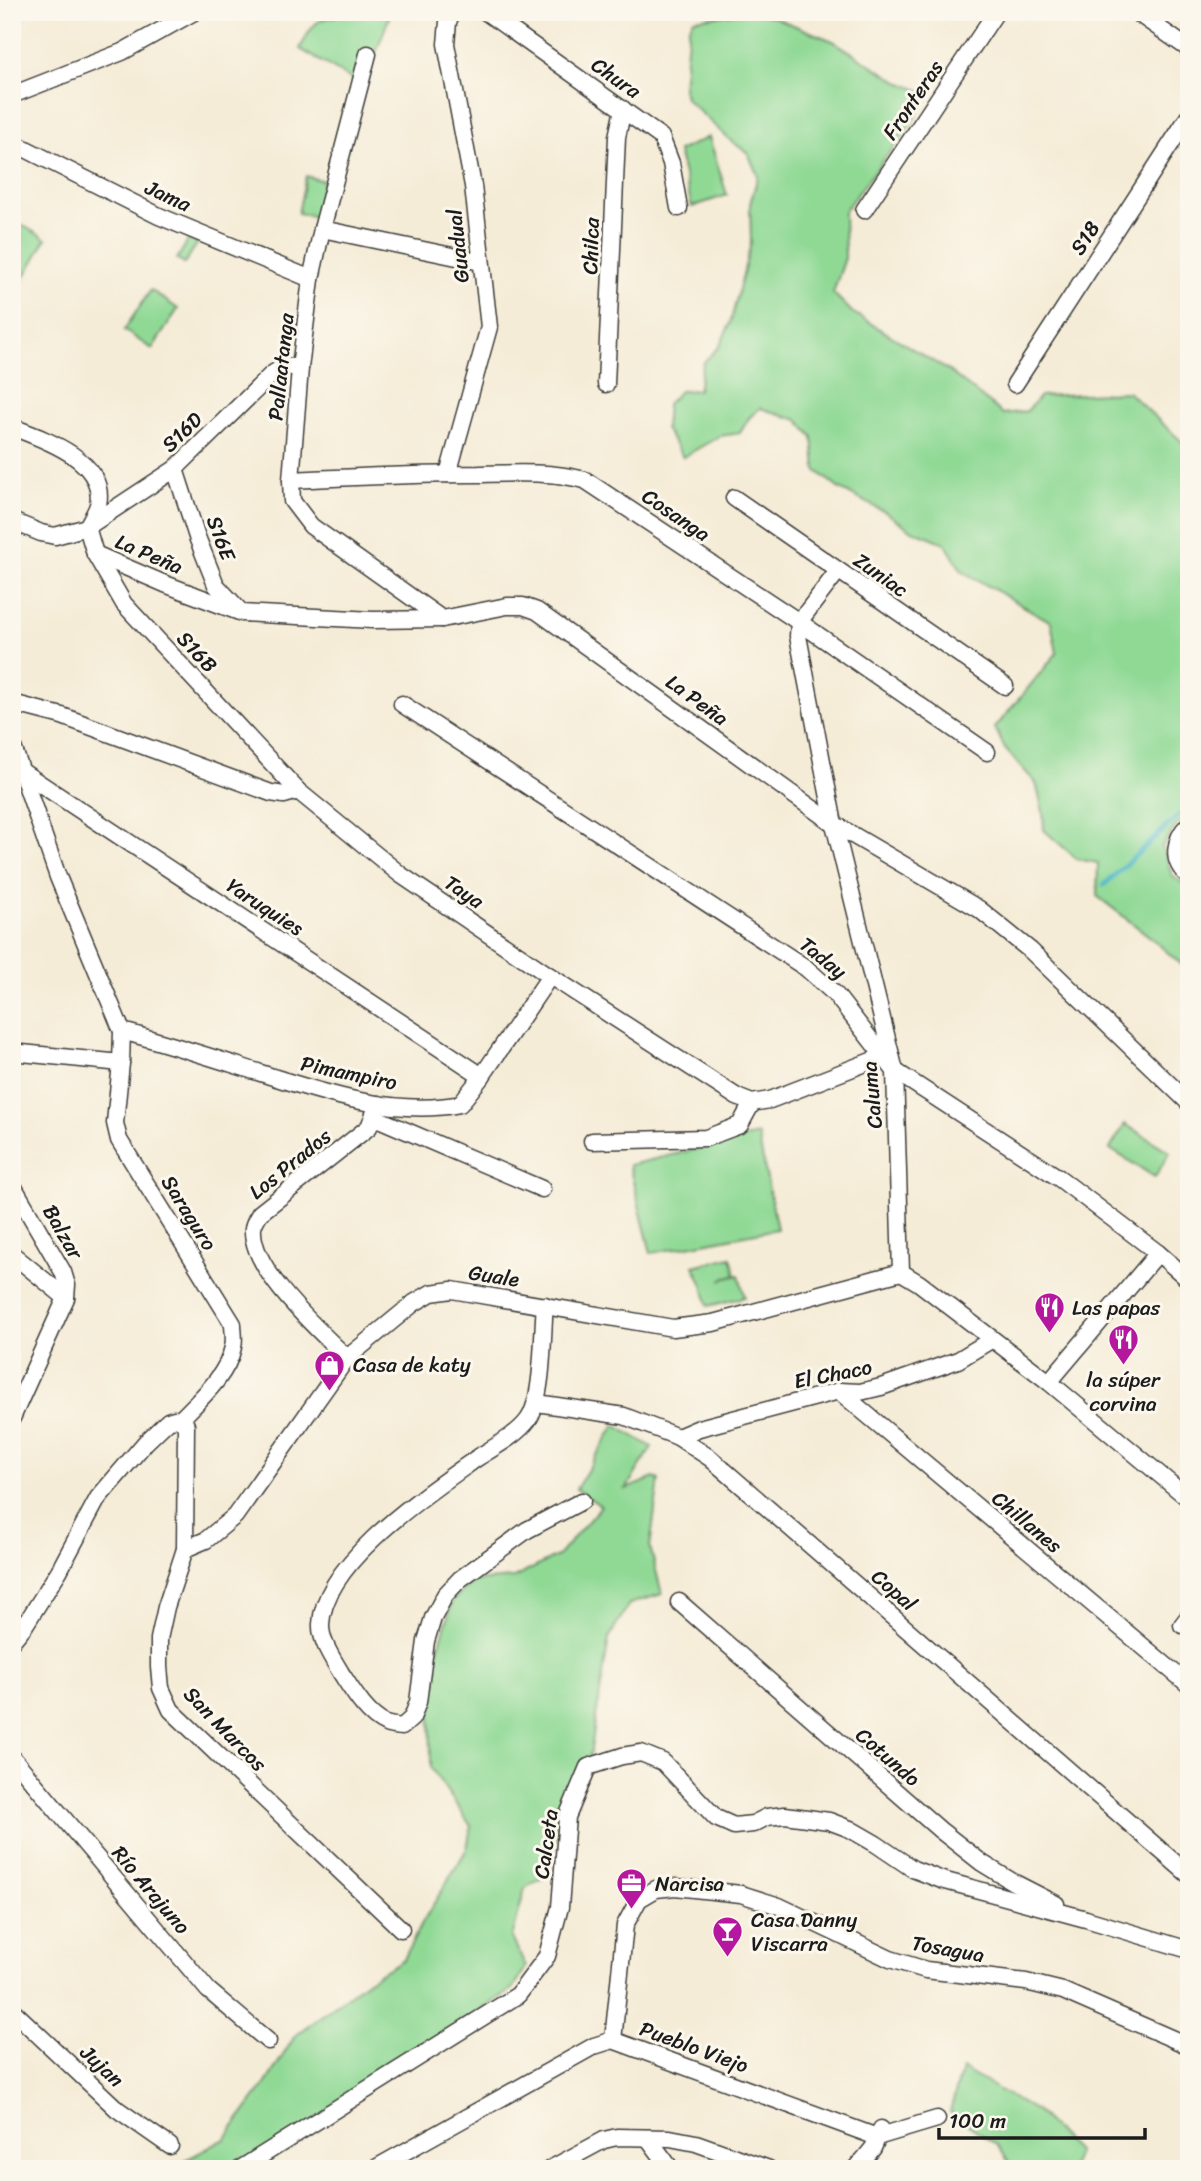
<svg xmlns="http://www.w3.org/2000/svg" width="1201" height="2181" font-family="Sriracha,sans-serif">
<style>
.green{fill:#90d995;stroke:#567a58;stroke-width:2}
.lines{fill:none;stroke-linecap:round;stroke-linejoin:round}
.stream{stroke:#4cb7c9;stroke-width:4.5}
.minor-casing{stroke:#3d3b38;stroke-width:19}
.minor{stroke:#fff;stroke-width:16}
.labels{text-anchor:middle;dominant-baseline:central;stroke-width:6;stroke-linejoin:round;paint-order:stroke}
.street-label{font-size:21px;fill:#1c1c1c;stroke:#fbf7ec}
.poi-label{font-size:21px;fill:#1c1c1c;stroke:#fbf7ec;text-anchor:start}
</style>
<rect width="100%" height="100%" fill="#fbf7ec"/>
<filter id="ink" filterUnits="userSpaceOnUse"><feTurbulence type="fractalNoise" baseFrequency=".0143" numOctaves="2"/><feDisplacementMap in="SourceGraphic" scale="14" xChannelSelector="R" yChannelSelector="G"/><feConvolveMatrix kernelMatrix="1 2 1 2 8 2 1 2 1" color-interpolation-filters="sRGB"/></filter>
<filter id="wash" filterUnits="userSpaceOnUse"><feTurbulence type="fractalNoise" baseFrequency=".00686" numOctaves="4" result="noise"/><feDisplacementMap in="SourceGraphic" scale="28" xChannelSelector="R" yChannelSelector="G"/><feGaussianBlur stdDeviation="1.57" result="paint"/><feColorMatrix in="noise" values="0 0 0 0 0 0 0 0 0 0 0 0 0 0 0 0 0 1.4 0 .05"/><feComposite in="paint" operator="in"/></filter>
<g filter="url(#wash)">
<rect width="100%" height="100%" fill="#f5ecd7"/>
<g class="green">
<path d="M348,12H391L375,55L358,83L300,49C313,23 316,17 345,15Z"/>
<path d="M749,12L771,16L833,41L899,82L927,93L913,122L844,211L845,258L833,293L852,312L949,371L1003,414L1027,411L1040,396L1128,392L1189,448V814L1176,826L1162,846L1172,875L1189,888V971L1149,936L1097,896L1098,863L1077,859L1044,830L1043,812L1036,783L1005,749L995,728L1057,653L1051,622L962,571L945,543L910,529L885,512L838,488L816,470L813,437L798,420L760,408L749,418L740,433L720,436L683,457L665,429L667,404L680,391L698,390L703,363L719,347L730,324L751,243L750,204L758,176L748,153L731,141L685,98L683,87L689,27L694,19Z"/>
<path d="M709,137L727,195L692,207L678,151Z"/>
<path d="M306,176L324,181L316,217L298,213Z"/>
<path d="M12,219L46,239L21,283L12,278Z"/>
<path d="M189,239L197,244L184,264L177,259Z"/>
<path d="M151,290L178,309L152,349L124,330Z"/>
<path d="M1125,1124L1170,1152L1155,1177L1110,1149Z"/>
<path d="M758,1135L777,1229L651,1253L629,1165Z"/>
<path d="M731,1257L736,1274L720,1280L739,1275L745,1297L708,1306L703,1285L694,1266Z"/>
<path d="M615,1425L652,1447L626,1489L654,1478L659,1480L650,1547L662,1594L629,1604L609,1638L588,1767L564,1797L548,1875L525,1888L512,1938L526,1967L513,1989L254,2160L236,2169H175L184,2161L225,2139L266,2083L295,2036L368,1980L404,1959L422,1923L467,1849L471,1826L431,1768L430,1677L453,1600L473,1581L514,1578L559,1555L601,1506L576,1489Z"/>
<path d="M962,2069L1036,2111L1077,2152L1071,2169H1014L997,2145L950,2112Z"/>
</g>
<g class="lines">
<path class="stream" d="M1104,885L1189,806"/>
</g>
</g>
<g filter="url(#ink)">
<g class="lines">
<defs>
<g id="minor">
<path d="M486,12L661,137L671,163L679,208"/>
<path d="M1136,12L1189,49"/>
<path d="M368,54L322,229L311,279L300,368L291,480L292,501L311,526L442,619"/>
<path d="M12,95L122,52L194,12"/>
<path d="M12,142L159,216L311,279"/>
<path d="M864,210L996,12"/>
<path d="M322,229L481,262"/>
<path d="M606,384L617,137L623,109"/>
<path d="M1015,384L1189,116"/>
<path d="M12,427C44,439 107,460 98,505C96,512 91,519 88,525"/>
<path d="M175,469L197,537L216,585L240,611"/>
<path d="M448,474L489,327L473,186L446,44L448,22L452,12"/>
<path d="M291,480C353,477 416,474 479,474C515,473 550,471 585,480L799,622L987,752"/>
<path d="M734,498L1005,686"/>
<path d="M12,521L41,533L55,536L87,527L175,469L272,374L285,366L300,368"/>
<path d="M87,527L95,554L124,604L298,791L401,875L550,976L737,1097L752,1103L770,1100L884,1056"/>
<path d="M95,554L165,584L242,613L373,620L442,619L507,606H523L537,611L834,824L979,909L1031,951L1189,1103"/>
<path d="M838,571L799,622L798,636L834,824L895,1071L901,1272"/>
<path d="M12,703L62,716L271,793L284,795L298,791"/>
<path d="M402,704L806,968L835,994L895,1071L1059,1178L1158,1253L1189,1280"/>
<path d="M12,744L58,877L122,1031L121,1063L115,1123L119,1140L233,1324C233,1331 235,1340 233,1347C227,1376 200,1399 180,1420L174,1419L168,1421L145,1443L98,1498L59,1571L25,1625L12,1641"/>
<path d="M24,773L482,1076"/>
<path d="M1189,824C1174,839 1170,862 1189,876"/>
<path d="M122,1031C163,1042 204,1055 245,1068C311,1089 391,1118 460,1104L482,1076L550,976"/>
<path d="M12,1052L121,1063"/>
<path d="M374,1117L542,1189"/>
<path d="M592,1141L706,1138L740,1125L752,1103"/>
<path d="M12,1184L63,1272L67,1285L66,1298L12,1418"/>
<path d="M12,1254L66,1298"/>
<path d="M901,1272L919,1283L1049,1382L1189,1499"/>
<path d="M545,1305C542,1334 544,1398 528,1420C516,1436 494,1447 477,1458C430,1492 324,1561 321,1624C320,1641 333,1659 341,1673C352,1690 367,1716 386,1724C390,1726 397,1726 402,1727L412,1718L418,1702L426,1641L433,1618L445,1595L460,1579L527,1530L582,1501"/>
<path d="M347,1358C319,1330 250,1270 253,1228C254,1222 257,1218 260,1213L369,1127L378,1104"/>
<path d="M1049,1382L1158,1253"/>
<path d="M839,1391L1189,1685"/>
<path d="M537,1403L624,1416L678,1437L710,1458L1189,1875"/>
<path d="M180,1420L186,1425L185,1549L166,1607L159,1639V1667L161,1688L171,1710L401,1929"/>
<path d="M678,1437L699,1428L839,1391L860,1392L881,1387L958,1360L991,1340"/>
<path d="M185,1549L206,1540L235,1516L347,1358L414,1303L431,1293L452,1290L673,1328L713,1323L901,1272"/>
<path d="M679,1602L940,1830L982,1863L1013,1882L1056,1904"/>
<path d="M1182,1625L1189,1616"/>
<path d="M12,1757L208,1990L268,2041"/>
<path d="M12,2010L117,2109L170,2146"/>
<path d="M613,2040L625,1925L639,1899L656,1889L675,1887L741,1894L779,1906L890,1959L926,1970L1026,1982L1063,1991L1189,2046"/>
<path d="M648,2138L671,2169"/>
<path d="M240,2169L518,1995L547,1956L560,1907L567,1817L588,1767L622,1756L641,1753L663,1762L716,1818L734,1826L753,1824L767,1817L785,1815L829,1821L850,1829L876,1844L913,1869L942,1880L1086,1919L1189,1950"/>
<path d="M374,2169L594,2046L613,2040L877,2137L937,2119"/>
<path d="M550,2169L604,2140L617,2137L670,2138L696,2143L769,2169"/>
<path d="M856,2169L873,2148L881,2129"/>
</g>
</defs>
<use href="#minor" class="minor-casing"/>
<use href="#minor" class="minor"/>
</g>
</g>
<defs>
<symbol id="restaurant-pin" viewBox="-11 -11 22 30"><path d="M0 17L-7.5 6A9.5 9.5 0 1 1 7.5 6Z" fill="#b5179e" stroke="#fbf7ec"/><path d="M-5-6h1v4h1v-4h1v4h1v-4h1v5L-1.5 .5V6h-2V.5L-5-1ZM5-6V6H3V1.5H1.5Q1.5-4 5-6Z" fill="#fff"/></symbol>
<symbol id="shop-pin" viewBox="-11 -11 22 30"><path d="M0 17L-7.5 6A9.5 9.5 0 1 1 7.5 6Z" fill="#b5179e" stroke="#fbf7ec"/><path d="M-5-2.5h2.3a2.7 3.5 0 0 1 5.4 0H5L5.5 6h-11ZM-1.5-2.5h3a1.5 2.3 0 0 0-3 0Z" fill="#fff"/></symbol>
<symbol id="office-pin" viewBox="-11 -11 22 30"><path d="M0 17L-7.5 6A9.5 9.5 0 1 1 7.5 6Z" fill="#b5179e" stroke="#fbf7ec"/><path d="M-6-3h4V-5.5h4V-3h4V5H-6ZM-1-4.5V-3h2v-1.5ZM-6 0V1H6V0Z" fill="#fff"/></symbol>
<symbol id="bar-pin" viewBox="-11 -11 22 30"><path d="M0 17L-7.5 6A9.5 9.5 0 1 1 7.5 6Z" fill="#b5179e" stroke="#fbf7ec"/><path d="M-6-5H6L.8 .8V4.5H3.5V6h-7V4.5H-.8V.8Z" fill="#fff"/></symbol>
</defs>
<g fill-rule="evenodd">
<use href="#restaurant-pin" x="1032" y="1290" width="35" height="47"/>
<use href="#restaurant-pin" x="1106" y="1322" width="35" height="47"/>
<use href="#shop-pin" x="312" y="1348" width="35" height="47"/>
<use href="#office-pin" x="614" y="1866" width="35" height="47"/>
<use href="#bar-pin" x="710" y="1914" width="35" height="47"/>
</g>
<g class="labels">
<g class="street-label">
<text transform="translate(616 78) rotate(35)">Chura</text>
<text transform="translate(913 100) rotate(-56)">Fronteras</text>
<text transform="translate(168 196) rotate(24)">Jama</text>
<text transform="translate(1085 238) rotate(-57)">S18</text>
<text transform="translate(458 246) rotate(-96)">Guadual</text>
<text transform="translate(591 246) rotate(-88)">Chilca</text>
<text transform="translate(281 367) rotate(-84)">Pallaatanga</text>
<text transform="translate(182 432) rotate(-44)">S16D</text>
<text transform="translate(676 515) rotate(34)">Cosanga</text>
<text transform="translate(221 538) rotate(70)">S16E</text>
<text transform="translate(149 554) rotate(23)">La Peña</text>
<text transform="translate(881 575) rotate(35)">Zuniac</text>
<text transform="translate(197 652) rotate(47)">S16B</text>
<text transform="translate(697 700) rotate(36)">La Peña</text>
<text transform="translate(464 892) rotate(34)">Taya</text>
<text transform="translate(265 907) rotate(33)">Yaruquies</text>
<text transform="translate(823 958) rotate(39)">Taday</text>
<text transform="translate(349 1073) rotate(12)">Pimampiro</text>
<text transform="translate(872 1095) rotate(-95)">Caluma</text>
<text transform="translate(290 1164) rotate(-39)">Los Prados</text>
<text transform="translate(189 1213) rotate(58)">Saraguro</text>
<text transform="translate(63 1232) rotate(60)">Balzar</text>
<text transform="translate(494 1276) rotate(9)">Guale</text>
<text transform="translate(833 1374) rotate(-11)">El Chaco</text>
<text transform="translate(1027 1522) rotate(40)">Chillanes</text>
<text transform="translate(894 1590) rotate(41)">Copal</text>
<text transform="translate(225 1729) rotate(46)">San Marcos</text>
<text transform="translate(888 1757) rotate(41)">Cotundo</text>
<text transform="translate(546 1844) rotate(-82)">Calceta</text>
<text transform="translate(151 1890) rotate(50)">Río Arajuno</text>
<text transform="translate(948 1949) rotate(10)">Tosagua</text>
<text transform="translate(694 2047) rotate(20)">Pueblo Viejo</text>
<text transform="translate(102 2066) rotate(43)">Jujan</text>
</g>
<g class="poi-label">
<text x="1072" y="1308">Las papas</text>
<text x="353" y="1365">Casa de katy</text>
<text x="1123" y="1380" text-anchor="middle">la súper<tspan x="1123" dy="24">corvina</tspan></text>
<text x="655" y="1884">Narcisa</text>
<text x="751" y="1920">Casa Danny<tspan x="751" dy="24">Viscarra</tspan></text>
</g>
</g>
<rect width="1201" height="2181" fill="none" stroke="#fbf7ec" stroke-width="42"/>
<path d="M939 2128v10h206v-10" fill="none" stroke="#1c1c1c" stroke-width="3.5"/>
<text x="949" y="2128" font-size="21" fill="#1c1c1c" stroke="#fbf7ec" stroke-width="5" paint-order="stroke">100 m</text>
</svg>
